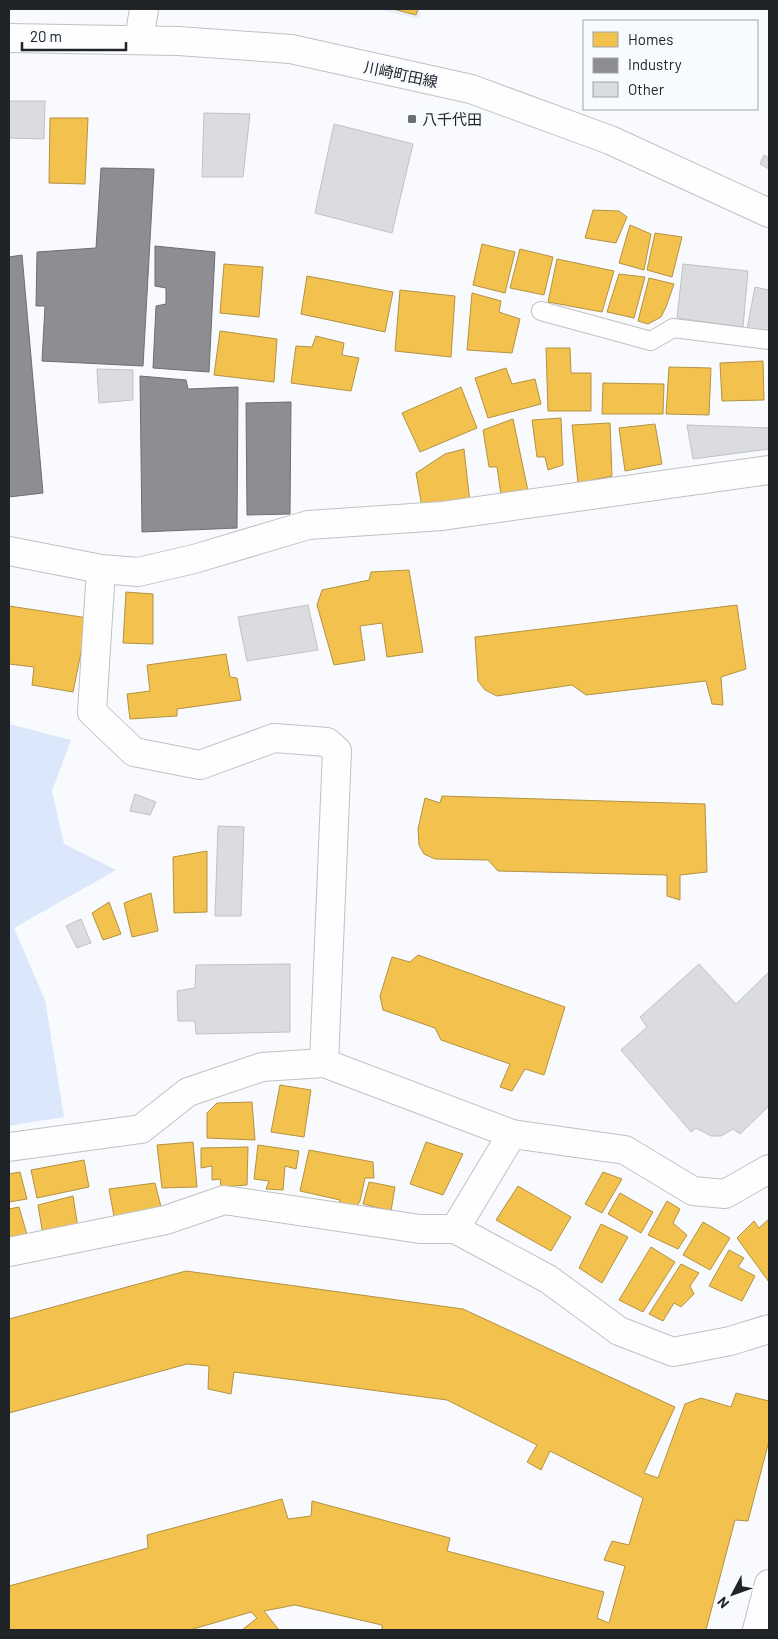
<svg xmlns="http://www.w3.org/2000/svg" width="778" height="1639" font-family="Barlow,'Noto Sans JP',sans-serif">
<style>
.built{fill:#e9effa}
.green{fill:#dbe7fb}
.homes{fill:#f2c14e;stroke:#b39242}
.industry{fill:#8d8d92;stroke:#6d6e72}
.building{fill:#dadce0;stroke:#c0c2c5}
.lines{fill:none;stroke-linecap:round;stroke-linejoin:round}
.service-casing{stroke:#bfc1c4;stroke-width:20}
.minor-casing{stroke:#bfc1c4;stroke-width:30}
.secondary-casing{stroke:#bfc1c4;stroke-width:30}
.service{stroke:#fefeff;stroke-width:18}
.minor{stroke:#fefeff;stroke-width:28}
.secondary{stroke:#fefeff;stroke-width:28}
.poi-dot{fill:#6c6f72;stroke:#f7fafe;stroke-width:2}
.labels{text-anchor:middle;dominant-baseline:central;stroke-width:5;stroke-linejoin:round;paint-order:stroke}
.street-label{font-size:15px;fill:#212427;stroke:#f7fafe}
.poi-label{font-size:15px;fill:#212427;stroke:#f7fafe;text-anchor:start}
</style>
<rect width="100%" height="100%" fill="#f8fafd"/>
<path class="built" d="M377,9H421L419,19Z"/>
<path class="green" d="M9,724L71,740L52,791L64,844L116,870L14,928L45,1000L64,1117L9,1126Z"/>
<g class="homes">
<path d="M393,9H418L416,15Z"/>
<path d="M50,118H88L85,184L49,183Z"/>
<path d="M593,210L619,211L627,217L616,243L585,238Z"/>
<path d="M630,225L651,234L644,270L619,263Z"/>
<path d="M655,233L682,237L672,277L647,270Z"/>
<path d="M482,244L515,252L505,293L473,285Z"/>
<path d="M520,249L553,257L544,295L510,288Z"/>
<path d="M557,259L614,271L602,312L548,302Z"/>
<path d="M224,264L263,267L259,317L220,313Z"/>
<path d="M619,274L645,277L634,318L607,312Z"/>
<path d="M307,276L393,292L385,332L301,314Z"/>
<path d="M649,278L674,284L666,307L661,317L648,324L638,321Z"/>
<path d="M400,290L455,296L451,357L395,351Z"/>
<path d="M472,293L501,301L499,312L520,319L512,353L467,350Z"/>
<path d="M220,331L277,339L274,382L214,375Z"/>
<path d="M316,336L344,343L342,355L359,358L351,391L291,383L296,346L312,347Z"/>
<path d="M546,348H570L571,373H591V411H548Z"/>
<path d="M763,361L764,400L722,401L720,363Z"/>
<path d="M669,367L711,368L709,415L666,414Z"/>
<path d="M506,368L512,384L535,379L541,404L488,418L475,378Z"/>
<path d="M603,383L664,384L663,414H602Z"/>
<path d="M461,387L477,428L420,452L402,413Z"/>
<path d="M561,418L563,465L548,470L545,457H537L532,420Z"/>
<path d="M513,419L528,491L501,495L497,467H489L483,430Z"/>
<path d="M610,423L612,476L578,483L572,425Z"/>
<path d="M655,424L662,464L625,471L619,428Z"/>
<path d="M464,449L470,503L422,507L416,473L445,454Z"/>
<path d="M409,570L423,652L387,657L382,623L360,626L365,660L334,665L317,605L322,590L369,580L371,572Z"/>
<path d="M126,592L153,594V644L123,643Z"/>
<path d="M737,605L746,669L721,677L723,705L712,704L706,681L586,695L572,685L497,696L485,690L478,681L475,637Z"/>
<path d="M9,606L88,618L73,692L32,685L34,667L9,664Z"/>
<path d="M226,654L230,677L237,678L241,700L177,709V716L130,719L127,694L150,691L147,665Z"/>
<path d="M442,796L705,804L707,872L680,875V900L667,896V875L498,871L488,860L435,859L424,854L419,845L418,829L425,798L440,803Z"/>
<path d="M207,851V912L174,913L173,857Z"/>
<path d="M151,893L158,931L132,937L124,903Z"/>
<path d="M109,902L121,934L103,940L92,913Z"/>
<path d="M418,955L565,1007L544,1075L525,1069L512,1091L500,1087L510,1064L441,1040L435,1028L383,1010L380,996L392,957L410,962Z"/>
<path d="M280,1085L311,1090L304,1137L271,1132Z"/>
<path d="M252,1102L255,1140L207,1138V1113L217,1103Z"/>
<path d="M193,1142L197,1187L162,1188L157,1145Z"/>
<path d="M426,1142L463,1154L443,1195L410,1184Z"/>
<path d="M258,1145L299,1151L296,1169L285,1166L283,1190L266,1189L269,1181L254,1179Z"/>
<path d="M248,1147L247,1185L221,1187L220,1179L212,1180V1166L201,1168V1148Z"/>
<path d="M309,1150L373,1162L374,1178H365L360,1201L354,1211L339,1208L340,1200L300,1191Z"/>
<path d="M84,1160L89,1187L37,1198L31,1170Z"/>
<path d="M20,1172L27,1199L9,1202V1174Z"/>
<path d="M603,1172L622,1179L602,1213L585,1204Z"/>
<path d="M369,1182L395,1187L391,1211L363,1204Z"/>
<path d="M155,1183L162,1211L115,1222L109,1189Z"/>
<path d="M518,1186L571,1217L551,1251L496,1220Z"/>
<path d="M620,1193L653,1212L641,1233L608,1214Z"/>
<path d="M73,1196L78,1228L43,1235L38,1205Z"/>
<path d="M667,1201L680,1209L673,1223L687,1235L678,1249L648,1235Z"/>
<path d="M19,1207L28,1238L9,1241V1209Z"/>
<path d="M769,1219V1282L737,1238L754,1221L759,1228Z"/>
<path d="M703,1222L730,1238L710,1270L683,1255Z"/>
<path d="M601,1224L628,1237L602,1283L579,1268Z"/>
<path d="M651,1247L675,1262L643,1312L619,1300Z"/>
<path d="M729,1250L744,1258L738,1267L755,1276L742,1301L709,1286Z"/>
<path d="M681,1264L699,1273L690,1286L694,1294L681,1307L674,1303L663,1321L649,1314Z"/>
<path d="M186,1271L463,1309L675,1407L644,1473L658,1478L685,1404L701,1398L731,1407L736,1393L769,1401V1441L748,1521L735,1520L706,1630H382V1625L295,1605L264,1611L279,1630H242L257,1618L251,1612L190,1630H9V1586L148,1548L147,1535L282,1499L288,1519L311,1516L312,1501L450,1538L447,1551L604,1592L597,1618L609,1623L625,1566L604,1560L612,1541L629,1545L643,1498L550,1451L541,1470L527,1462L537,1445L447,1400L234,1372L231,1394L208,1389L209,1366L187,1364L9,1413V1319Z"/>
</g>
<g class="industry">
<path d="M101,168L154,169L143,366L42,361L45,306H36L37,252L96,248Z"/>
<path d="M155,246L215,252L209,372L153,368L156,306L166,304V288L155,286Z"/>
<path d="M22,255L43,493L9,497V257Z"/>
<path d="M140,376L186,380L188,389L238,387L237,528L142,532Z"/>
<path d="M291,402L290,514L247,515L246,403Z"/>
</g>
<g class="building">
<path d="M9,101H45L44,139L9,138Z"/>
<path d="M204,113L250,114L243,177H202Z"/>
<path d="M334,124L413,144L392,233L315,213Z"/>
<path d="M764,155L769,158V169L760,164Z"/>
<path d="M683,264L748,271L743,327L677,318Z"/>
<path d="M755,287L769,290V332L747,329Z"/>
<path d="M97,369L133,370V400L99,403Z"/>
<path d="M687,425L769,428V449L693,459Z"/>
<path d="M308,605L318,650L247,661L238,617Z"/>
<path d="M135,794L156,802L150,815L130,811Z"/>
<path d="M218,826L244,827L241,916H215Z"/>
<path d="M81,919L91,943L77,948L66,926Z"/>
<path d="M290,964V1032L196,1034L195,1021H178L177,991L195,988L196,965Z"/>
<path d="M699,964L736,1004L769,972V1106L740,1134L733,1129L721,1136H711L696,1128L691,1132L621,1050L647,1027L640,1017Z"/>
</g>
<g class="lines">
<defs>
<path id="service" d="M541,311L651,341L673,328L769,340"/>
<g id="minor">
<path d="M139,40L144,9"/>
<path d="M9,551L101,569L138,572L194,559L308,525L442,516L769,470"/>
<path d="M101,569L92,712L134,752L200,765L274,738L327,742L337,751L324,1063"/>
<path d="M9,1147L141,1129L188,1092L262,1067L324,1063L512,1134L625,1150L693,1191L725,1194L769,1169"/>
<path d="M455,1229L512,1134"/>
<path d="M9,1252L166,1220L224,1200L420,1229H455L548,1279L619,1331L673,1352L730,1341L769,1329"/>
<path d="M757,1630L769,1584"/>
</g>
<path id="secondary" d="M9,38L178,41L291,49L471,89L610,140L769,213"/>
</defs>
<use href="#service" class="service-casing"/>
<use href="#minor" class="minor-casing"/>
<use href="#secondary" class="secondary-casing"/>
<use href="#service" class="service"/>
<use href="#minor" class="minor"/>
<use href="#secondary" class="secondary"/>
</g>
<rect class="poi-dot" x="407" y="114" width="10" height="10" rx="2.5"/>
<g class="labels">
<g class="street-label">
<text transform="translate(401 74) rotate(12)">川崎町田線</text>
</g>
<g class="poi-label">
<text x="422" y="119">八千代田</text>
</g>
</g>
<rect width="778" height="1639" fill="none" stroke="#212427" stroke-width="20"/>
<rect x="583" y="20" width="175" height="90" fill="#f7fafe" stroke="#a1a4a8"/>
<rect x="593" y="32" width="25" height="15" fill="#f2c14e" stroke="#a1a4a8"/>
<text x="628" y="45" font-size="15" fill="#212427">Homes</text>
<rect x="593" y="58" width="25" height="15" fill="#8d8d92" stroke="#a1a4a8"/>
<text x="628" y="70" font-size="15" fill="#212427">Industry</text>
<rect x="593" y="82" width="25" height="15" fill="#dadce0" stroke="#a1a4a8"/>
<text x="628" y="95" font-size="15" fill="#212427">Other</text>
<g transform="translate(733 1594) rotate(229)" stroke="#f7fafe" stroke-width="4" paint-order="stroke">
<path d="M0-4L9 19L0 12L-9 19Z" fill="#212427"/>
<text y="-8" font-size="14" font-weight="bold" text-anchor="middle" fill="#212427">N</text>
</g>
<path d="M22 42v8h104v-8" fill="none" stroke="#212427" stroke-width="2.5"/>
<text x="30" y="42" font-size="15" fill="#212427" stroke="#f7fafe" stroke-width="4" paint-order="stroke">20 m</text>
</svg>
